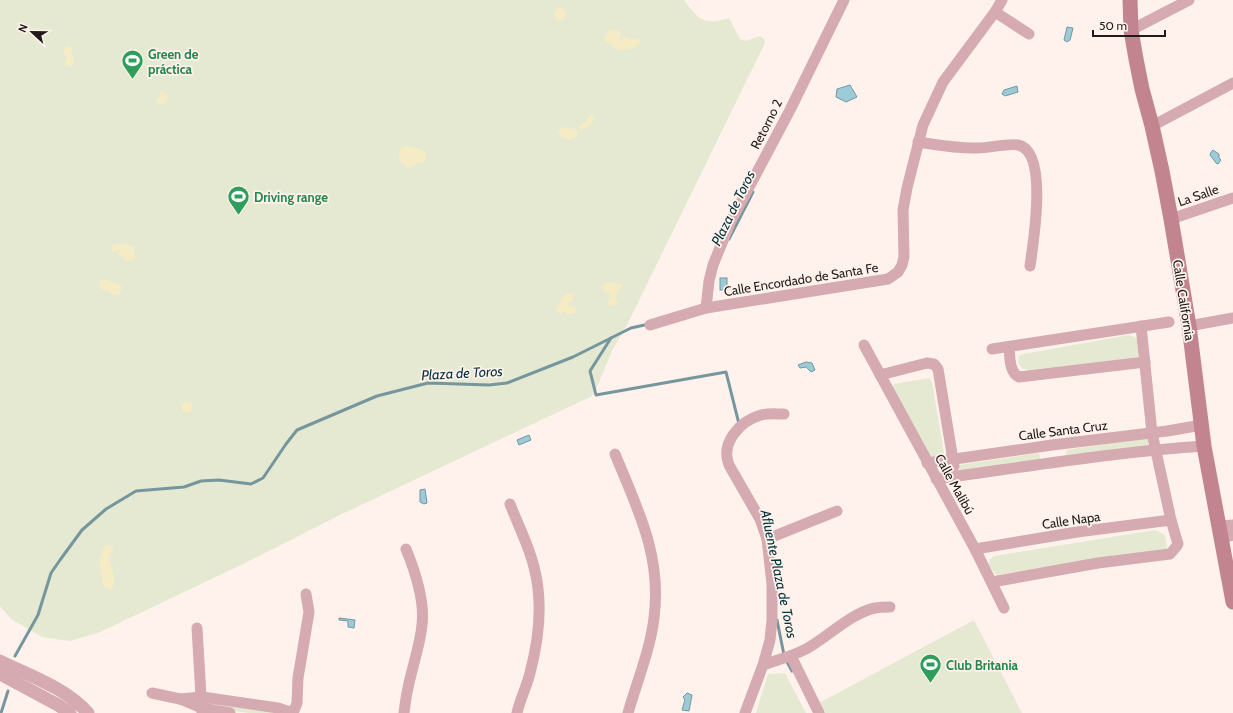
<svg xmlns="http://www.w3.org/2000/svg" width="1233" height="713" font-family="Cabin,sans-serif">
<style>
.green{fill:#e5e9d1}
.sand{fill:#f5ecc6}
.water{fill:#9bcbd8;stroke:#76969e}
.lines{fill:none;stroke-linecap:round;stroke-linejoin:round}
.stream{stroke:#76969e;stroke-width:3}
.minor{stroke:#d5aab0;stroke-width:11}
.tertiary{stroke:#d5aab0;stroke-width:13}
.secondary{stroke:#c2848f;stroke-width:15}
.labels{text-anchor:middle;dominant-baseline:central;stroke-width:3.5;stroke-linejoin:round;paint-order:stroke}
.leisure-label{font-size:13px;font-weight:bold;fill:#27864d;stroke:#fff2ec;text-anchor:start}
.street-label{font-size:13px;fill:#1f1b18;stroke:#fff2ec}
.water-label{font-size:14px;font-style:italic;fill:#04333d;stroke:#fff2ec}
</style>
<rect width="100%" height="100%" fill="#fff2ec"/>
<g class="green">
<path d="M0,0H684C698,20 705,26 729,18L740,39L745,41L760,36L764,39L765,43L628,323L612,351L594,394L590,397L342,514L241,565L98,633L70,641L42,637L11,619L0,606Z"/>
<path d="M1129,335L1137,338L1138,356L1134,359L1027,370L1022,368L1018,362L1019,356L1023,354Z"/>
<path d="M929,378L932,382L945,459H931L893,388L894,384Z"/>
<path d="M1147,438L1149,447L1067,459L1066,450Z"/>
<path d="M1039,453L1041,463L943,475L944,470L952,466Z"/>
<path d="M1155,530L1165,535L1167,548L1164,550L1117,555L997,575L989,567V560L994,556Z"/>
<path d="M974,620L1022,713H824L819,703Z"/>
<path d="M785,673L806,713H756L768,674Z"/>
<path d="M219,705L278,713H249L219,709Z"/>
</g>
<g class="sand">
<circle cx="560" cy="14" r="6"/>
<path d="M610,29L618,30L621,34L619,39L621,41L625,36L631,40L639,38L641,41C637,50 620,53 612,46V44L607,43L604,40L605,36Z"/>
<path d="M66,46H70L73,48L71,55L74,57V63L71,67L66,66L65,63L67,57L63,52Z"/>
<path d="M162,91L168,96L167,101L162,105L156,103L157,99L160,97V92Z"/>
<path d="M591,114L595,117C594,123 586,128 581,130L578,127L585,122Z"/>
<path d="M563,127L575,129L578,131L577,136L570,140L562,137L559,135L558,131Z"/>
<path d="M405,146C410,146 422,149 426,153V159L422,163H417L414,166L407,168L401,162L398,155L401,149Z"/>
<path d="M115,244H129L134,247L135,258L132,261H126L124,257L119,256L118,254L120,251L119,250L113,252L111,250V247Z"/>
<path d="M106,279C112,283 117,282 122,287L119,295H115L111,294L109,291L102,290L99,284L101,280Z"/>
<path d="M606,282C612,284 617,283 623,285C619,292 613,295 618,304L613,306L609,305L608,302L611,295L609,292L604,291L603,285Z"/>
<path d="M567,293L573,294V301L569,302L568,304L570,306L575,307L576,310L574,314H568L564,311L562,314L556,312C558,305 562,297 567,293Z"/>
<circle cx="187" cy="407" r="5.5"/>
<path d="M106,545H110L113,547V550L109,555C110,566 118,578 112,589H108L104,587C101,571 95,559 106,545Z"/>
</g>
<g class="water">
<path d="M1067,27L1073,28L1070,40L1067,42L1064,40Z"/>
<path d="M850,85L857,97L846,102L836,97L837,89Z"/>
<path d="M1017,86L1018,92L1005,96L1002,94L1004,90Z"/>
<path d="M1213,150L1219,154V158L1221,160L1218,164L1216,163L1210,155L1211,152Z"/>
<rect x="720" y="278" width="7" height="12"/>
<path d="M806,362L812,363L815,370L811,372L806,367L800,368L798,365Z"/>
<path d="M529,435L531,440L519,445L517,440Z"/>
<path d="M425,489L427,503L424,504L420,502V490Z"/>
<path d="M339,618L355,620L354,628L348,627V621L339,620Z"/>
<path d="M687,693L692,695L689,711L682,710L685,700L683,697Z"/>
</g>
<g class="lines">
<g class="stream">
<path d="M729,239L753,192"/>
<path d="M611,338L590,371L596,395L726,372L739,424"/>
<path d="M777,620L784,655"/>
<path d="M15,656L38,615L51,573L60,560L82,530L106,509L136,491L184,487L201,481L219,480L251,484L263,478L286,444L297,430L377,396L428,383L489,385L507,383L573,357L631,328L649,324"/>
<path d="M786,660L792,671"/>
<path d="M1,713L8,691"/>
</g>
<g class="minor">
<path d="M995,12L1029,34"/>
<path d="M1131,30L1189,0"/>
<path d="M1152,126L1233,83"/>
<path d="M918,142C938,145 958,149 978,148C988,148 1010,143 1018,145C1049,151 1033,244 1030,266"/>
<path d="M1171,219L1233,198"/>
<path d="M706,308L709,281L713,265L731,221L790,110L844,0"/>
<path d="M650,325L706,308L888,279L898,272L902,265L904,257L903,210L907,188L923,125L943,82L995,12L1002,0"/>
<path d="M1189,326L1233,318"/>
<path d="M864,345L975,549L1004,608"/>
<path d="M1009,347C1010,357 1009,372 1019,377L1145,362"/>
<path d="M992,349L1169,322"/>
<path d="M880,375L927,363L934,364L938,369L954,466"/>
<path d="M615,454C638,510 662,556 654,618C650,651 637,681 628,713"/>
<path d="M927,463L1052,445L1167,431L1202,425"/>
<path d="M936,479C1025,467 1114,452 1204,446"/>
<path d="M510,504C518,525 529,546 534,567C543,601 539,639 530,673C527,686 520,699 517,713"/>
<path d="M1219,526L1233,525"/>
<path d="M1221,538L1233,535"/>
<path d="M767,539L837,511"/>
<path d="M975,549L1077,532L1171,520"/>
<path d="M992,582L1098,563L1170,554L1176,547L1178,544L1171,520L1152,433L1141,326"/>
<path d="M197,628L202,713"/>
<path d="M791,656L819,713"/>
<path d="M763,665C777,660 793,656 806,649C828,637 851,613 875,608C880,607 885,607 890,607"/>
<path d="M152,693L180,699L202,708L230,713"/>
<path d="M180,699L202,697L278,708L293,713"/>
<path d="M293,713L297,703L298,678L309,612L306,594"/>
<path d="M404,713C405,705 406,696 408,688C412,667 420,646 422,625C425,601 415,571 406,549"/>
<path d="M745,713L763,665L770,640L772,620V584L767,539L760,519L729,465C720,443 740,421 761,415C768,413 777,414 784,414"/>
</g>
<g class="tertiary">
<path d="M0,661C30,676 66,688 88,713"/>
<path d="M0,674L58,705L70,713"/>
</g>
<path class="secondary" d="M1130,0L1131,30L1136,59L1142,89L1152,126L1162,171L1171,219L1189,326L1204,446L1233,602"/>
</g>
<defs>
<symbol id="stadium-pin" viewBox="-11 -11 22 30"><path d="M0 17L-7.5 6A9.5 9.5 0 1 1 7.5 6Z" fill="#2e9e5b" stroke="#fff2ec"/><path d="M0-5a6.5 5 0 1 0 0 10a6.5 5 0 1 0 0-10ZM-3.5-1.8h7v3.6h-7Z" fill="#fff"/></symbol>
</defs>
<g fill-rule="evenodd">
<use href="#stadium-pin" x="120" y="48" width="25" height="34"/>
<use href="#stadium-pin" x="226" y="184" width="25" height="34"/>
<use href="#stadium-pin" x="918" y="652" width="25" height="34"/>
</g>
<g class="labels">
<g class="leisure-label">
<text x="148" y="54">Green de<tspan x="148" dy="15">práctica</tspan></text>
<text x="254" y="197">Driving range</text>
<text x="946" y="665">Club Britania</text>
</g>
<g class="street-label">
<text transform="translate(766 124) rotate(-63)">Retorno 2</text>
<text transform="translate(1198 195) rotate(-19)">La Salle</text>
<text transform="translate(801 279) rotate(-9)">Calle Encordado de Santa Fe</text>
<text transform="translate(1184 300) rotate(81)">Calle California</text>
<text transform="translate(1063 430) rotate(-7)">Calle Santa Cruz</text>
<text transform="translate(955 484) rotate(61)">Calle Malibú</text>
<text transform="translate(1071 520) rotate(-8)">Calle Napa</text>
</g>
<g class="water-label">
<text transform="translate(733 208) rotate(-64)">Plaza de Toros</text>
<text transform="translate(462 373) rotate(-3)">Plaza de Toros</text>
<text transform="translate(779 574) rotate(78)">Afluente Plaza de Toros</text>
</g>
</g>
<g transform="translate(32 32) rotate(292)" stroke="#fff2ec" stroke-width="3" paint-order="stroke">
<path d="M0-3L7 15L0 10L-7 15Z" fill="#1f1b18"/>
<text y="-6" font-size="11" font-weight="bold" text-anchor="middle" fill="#1f1b18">N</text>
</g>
<path d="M1093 30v6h72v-6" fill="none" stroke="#1f1b18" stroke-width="2"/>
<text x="1099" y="30" font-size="12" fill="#1f1b18" stroke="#fff2ec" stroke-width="3" paint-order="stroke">50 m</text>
</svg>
